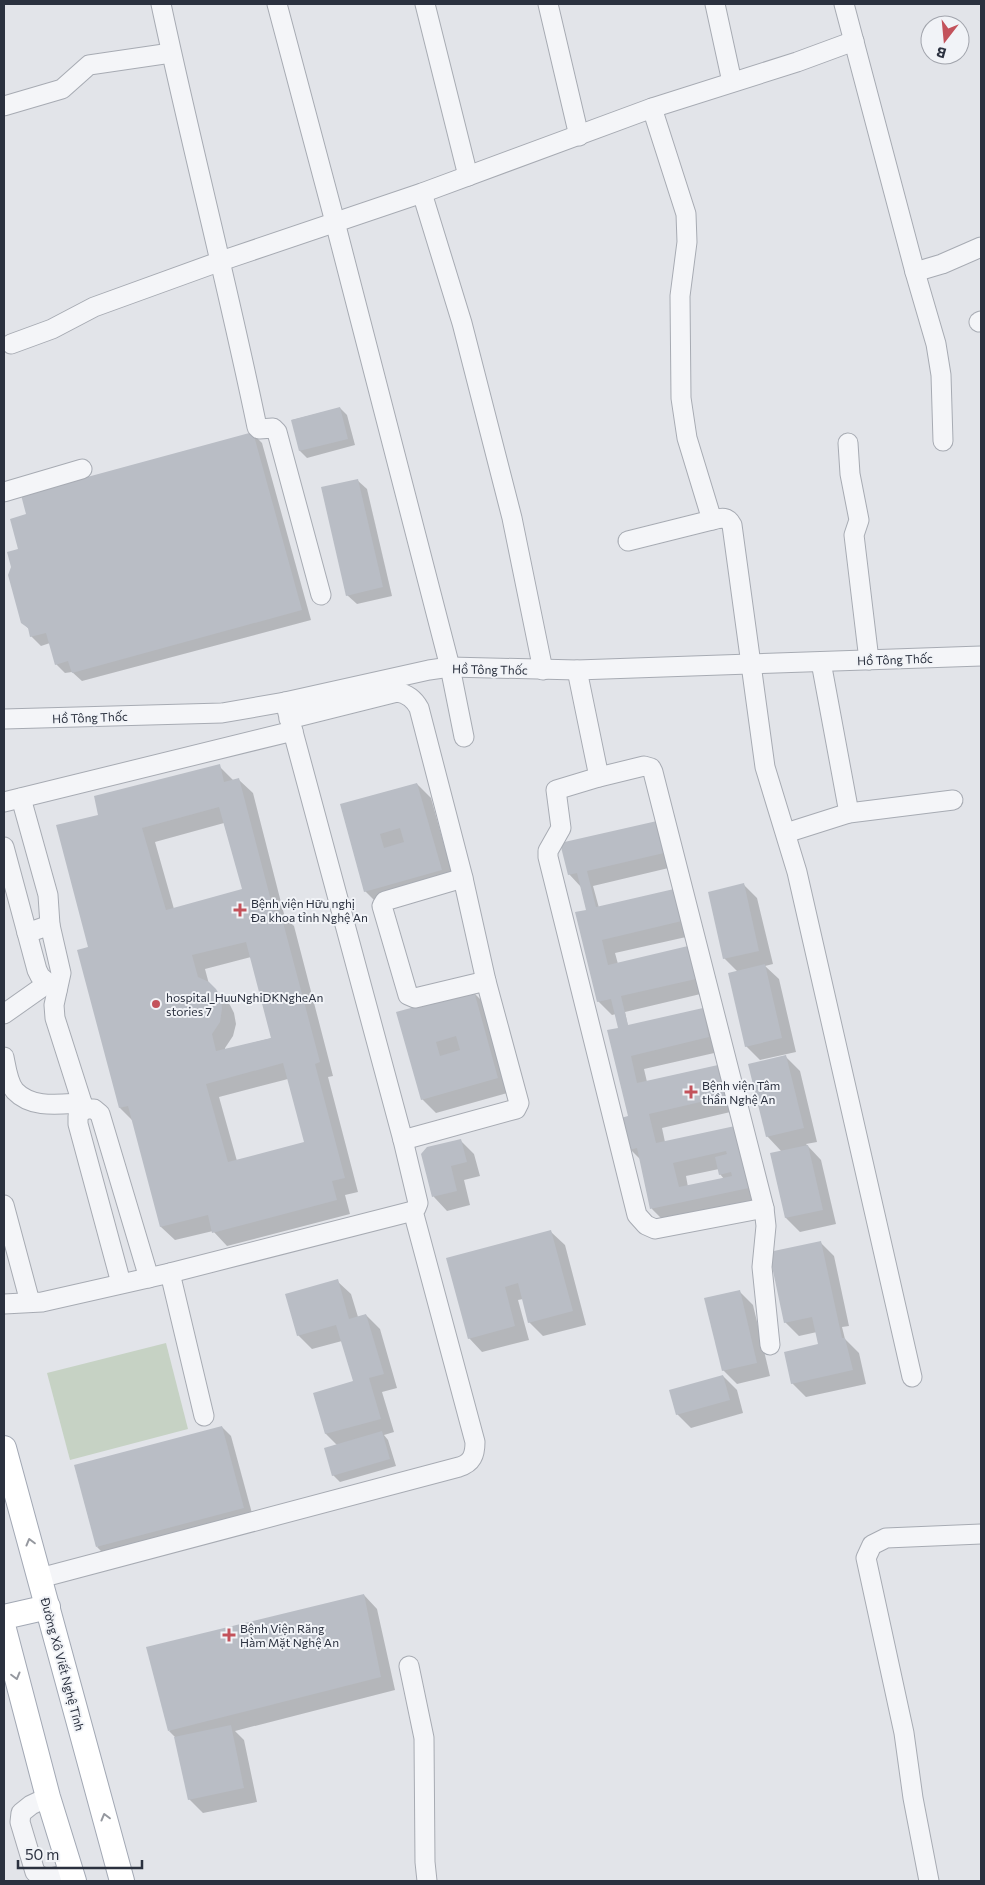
<svg xmlns="http://www.w3.org/2000/svg" width="985" height="1885" font-family="Commissioner,sans-serif">
<style>
.green{fill:#c6d2c4}
.shadow{fill:#0003;fill-rule:evenodd}
.building{fill:#b9bdc5;fill-rule:evenodd}
.lines{fill:none;stroke-linecap:round;stroke-linejoin:round}
.minor-casing{stroke:#a7abb3;stroke-width:21}
.major-casing{stroke:#a2a8b4;stroke-width:26}
.minor{stroke:#f4f5f8;stroke-width:19}
.major{stroke:#fff;stroke-width:24}
.oneway{stroke:#95989f}
.poi-dot{fill:#c3525b;stroke:#f1f3f7;stroke-width:2}
.labels{text-anchor:middle;dominant-baseline:central;stroke-width:4;stroke-linejoin:round;paint-order:stroke}
.street-label{font-size:12px;fill:#2b313f;stroke:#f1f3f7}
.poi-label{font-size:12px;fill:#2b313f;stroke:#f1f3f7;text-anchor:start}
</style>
<rect width="100%" height="100%" fill="#e2e4e9"/>
<path class="green" d="M166,1343L188,1429L70,1460L47,1373Z"/>
<g class="shadow">
<path d="M340,408L347,415L355,445L307,458L300,451L292,420Z"/>
<path d="M253,434L262,443L311,620L82,681L72,672L65,673L56,664L50,643L41,646L31,636L30,630L22,622L20,550Z"/>
<path d="M357,480L367,489L392,596L357,604L347,595Z"/>
<path d="M219,766L234,781L239,780L253,793L285,918L294,926L333,1076L328,1077L358,1192L345,1195L350,1214L227,1246L213,1231L175,1240L161,1227L133,1121L120,1108L90,948L100,815ZM224,823L244,890L174,909L155,842ZM251,957L272,1038L225,1050V1048L233,1036L236,1024L234,1013L230,1005L209,984L205,969ZM288,1079L306,1143L237,1161L219,1097Z"/>
<path d="M417,784L431,798L455,884L379,905L365,891L341,805Z"/>
<path d="M656,823L677,866L593,886L599,908L674,890L695,935L615,953L618,964L688,948L709,992L625,1012L628,1026L702,1009L716,1023L723,1051L644,1069L647,1082L718,1066L739,1110L662,1128L665,1142L735,1128L762,1202L665,1222L652,1209L641,1160L630,1149L629,1117L619,1028L616,1014L612,1015L598,1001L587,911L581,887L569,874ZM719,1169L720,1174L724,1179L688,1187L686,1176Z"/>
<path d="M744,885L757,898L773,964L765,966L779,979L796,1052L760,1060L746,1046L738,972L724,958Z"/>
<path d="M473,992L487,1006L511,1092L436,1113L422,1099L398,1013Z"/>
<path d="M786,1057L800,1071L817,1142L806,1144L821,1160L836,1224L800,1232L786,1218L782,1152L767,1136Z"/>
<path d="M460,1140L474,1154L480,1176L464,1180L470,1205L447,1211L434,1197L423,1155Z"/>
<path d="M551,1232L565,1245L586,1325L543,1336L529,1322L523,1299L518,1300L529,1340L482,1352L469,1338L447,1259Z"/>
<path d="M820,1242L834,1256L849,1326L842,1327L845,1339L859,1353L866,1384L806,1397L792,1383L820,1345L817,1332L799,1336L785,1322Z"/>
<path d="M337,1281L351,1294L358,1317L366,1315L380,1329L397,1388L382,1392L394,1432L384,1435L388,1440L396,1466L340,1482L333,1475L337,1445L326,1434L314,1394L354,1382L342,1341L312,1349L298,1335Z"/>
<path d="M739,1291L753,1305L770,1376L737,1384L723,1370Z"/>
<path d="M723,1376L737,1390L743,1413L691,1428L677,1414Z"/>
<path d="M222,1427L231,1436L253,1517L106,1556L97,1547Z"/>
<path d="M364,1595L377,1609L395,1690L235,1731L244,1740L257,1802L203,1813L189,1799L175,1737L169,1731Z"/>
</g>
<g class="building">
<path d="M340,407L348,439L299,451L291,420Z"/>
<path d="M253,432L302,610L72,673L68,661L55,665L46,633L30,637L28,628L21,623L8,575L11,567L7,552L18,549L10,519L26,514L21,495Z"/>
<path d="M358,479L383,587L346,596L321,487Z"/>
<path d="M220,764L224,782L239,778L274,912L280,911L320,1062L315,1064L345,1178L332,1181L337,1200L212,1233L208,1215L160,1227L128,1106L119,1108L77,950L88,947L56,825L98,815L94,796ZM219,807L242,889L166,910L142,828ZM246,942L271,1038L216,1051L212,1034L220,1022L222,1009L221,998L216,989L209,982L198,977L192,955ZM283,1063L304,1142L228,1162L206,1084Z"/>
<path d="M417,783L442,870L364,892L340,804ZM400,828L404,842L384,848L380,834Z"/>
<path d="M657,821L664,853L587,871L596,907L674,889L682,921L602,940L608,965L688,946L696,979L621,996L628,1025L703,1008L709,1037L631,1056L637,1083L718,1065L726,1096L649,1114L656,1143L735,1126L749,1188L650,1209L637,1148L629,1150L621,1118L628,1116L607,1030L618,1028L611,999L597,1002L575,912L586,910L577,873L568,875L560,843ZM726,1151L727,1154L715,1157L719,1175L731,1172L732,1176L679,1187L673,1163Z"/>
<path d="M744,883L759,951L723,959L708,892Z"/>
<path d="M765,964L782,1038L745,1047L728,973Z"/>
<path d="M474,991L498,1078L421,1100L396,1012ZM456,1036L460,1050L440,1056L436,1042Z"/>
<path d="M786,1055L804,1128L766,1137L748,1064Z"/>
<path d="M461,1139L467,1162L451,1166L457,1191L432,1197L421,1154L427,1147Z"/>
<path d="M808,1145L823,1210L785,1218L770,1153Z"/>
<path d="M551,1230L573,1311L528,1323L518,1283L505,1287L515,1326L468,1339L446,1258Z"/>
<path d="M821,1241L842,1338H845L853,1370L791,1384L784,1352L818,1344L812,1317L784,1323L769,1252Z"/>
<path d="M338,1279L349,1319L366,1314L384,1374L369,1378L381,1419L325,1434L313,1393L353,1381L336,1325L297,1336L285,1294Z"/>
<path d="M740,1290L757,1363L722,1371L704,1298Z"/>
<path d="M723,1375L730,1400L676,1415L669,1390Z"/>
<path d="M222,1426L244,1508L96,1547L74,1465Z"/>
<path d="M382,1431L390,1459L332,1476L324,1448Z"/>
<path d="M364,1594L381,1677L168,1731L146,1647Z"/>
<path d="M231,1725L244,1788L188,1800L174,1737Z"/>
</g>
<g class="lines">
<defs>
<g id="minor">
<path d="M161,4C191,145 228,286 257,427L259,429L273,428L277,432L321,595"/>
<path d="M277,4L335,222L450,667L464,737"/>
<path d="M425,4L468,176"/>
<path d="M548,4L579,136"/>
<path d="M715,4L732,82"/>
<path d="M844,4L915,272L936,344L941,375L943,441"/>
<path d="M4,106L62,89L89,65L171,53"/>
<path d="M652,108L686,214L687,242L680,296L681,398L687,438L712,520C721,518 727,516 732,525L765,767L797,872L912,1377"/>
<path d="M422,193L462,323L512,518L543,670"/>
<path d="M915,272L942,264L981,247"/>
<path d="M979,322L981,321"/>
<path d="M11,344L52,329L94,307L221,261L422,193L652,108L797,62L854,41"/>
<path d="M848,443L850,474L859,520L854,535L869,660"/>
<path d="M4,492L82,469"/>
<path d="M628,541L712,520"/>
<path d="M821,662L849,813"/>
<path d="M577,670L599,777L644,766L651,768L653,772L764,1208L766,1226L762,1267L770,1345"/>
<path d="M4,719L222,713L285,702L429,670L450,667L577,670L981,656"/>
<path d="M289,719L397,692C408,694 414,699 419,708L463,878L486,981L519,1103L516,1109L403,1140"/>
<path d="M599,777L556,790L561,828L548,851V857L637,1215L646,1225L655,1229L764,1208"/>
<path d="M21,798L48,895L50,925"/>
<path d="M4,802L293,731"/>
<path d="M786,833L849,813L953,800"/>
<path d="M4,847L37,970L40,976L57,991"/>
<path d="M463,878L385,901L382,906L408,995L415,998L486,981"/>
<path d="M27,933L50,925L61,973L54,1005L55,1018L84,1109L78,1116V1124L121,1283"/>
<path d="M4,1014L48,983"/>
<path d="M4,1057C6,1067 8,1083 15,1091C32,1109 60,1104 82,1103"/>
<path d="M84,1109H94L100,1114L149,1278"/>
<path d="M4,1205L30,1302"/>
<path d="M170,1273L204,1416"/>
<path d="M4,1304L42,1302L170,1273L413,1211"/>
<path d="M40,1578L459,1467C472,1463 475,1455 475,1442L413,1211L416,1208L418,1203L403,1140L285,702"/>
<path d="M409,1666L424,1738L425,1862L427,1881"/>
<path d="M48,1797L31,1805L21,1813L20,1822L35,1872C45,1883 59,1876 72,1872"/>
<path d="M929,1881L913,1798L904,1733L866,1558L872,1545L886,1538L981,1534"/>
</g>
<g id="major">
<path d="M4,1448L122,1881"/>
<path d="M4,1617L48,1607"/>
<path d="M4,1629L48,1797L74,1881"/>
</g>
</defs>
<use href="#minor" class="minor-casing"/>
<use href="#major" class="major-casing"/>
<use href="#minor" class="minor"/>
<use href="#major" class="major"/>
</g>
<defs><path id="oneway-chevron" d="M-2-3.5L2.5 0L-2 3.5" fill="none" stroke-width="1.6" stroke-linecap="round" stroke-linejoin="round" transform="scale(1.25)"/></defs>
<g class="oneway">
<use href="#oneway-chevron" transform="translate(30 1542) rotate(-105)"/>
<use href="#oneway-chevron" transform="translate(16 1676) rotate(75)"/>
<use href="#oneway-chevron" transform="translate(105 1817) rotate(-105)"/>
</g>
<g class="poi-dot">
<path d="M237.5 902.5h5v5h5v5h-5v5h-5v-5h-5v-5h5z"/>
<circle cx="156" cy="1004" r="5"/>
<path d="M688.5 1084.5h5v5h5v5h-5v5h-5v-5h-5v-5h5z"/>
<path d="M226.5 1627.5h5v5h5v5h-5v5h-5v-5h-5v-5h5z"/>
</g>
<g class="labels">
<g class="street-label">
<text transform="translate(895 659) rotate(-2)">Hồ Tông Thốc</text>
<text transform="translate(490 669) rotate(1)">Hồ Tông Thốc</text>
<text transform="translate(90 717) rotate(-2)">Hồ Tông Thốc</text>
<text transform="translate(63 1664) rotate(75)">Đường Xô Viết Nghệ Tĩnh</text>
</g>
<g class="poi-label">
<text x="251" y="903">Bệnh viện Hữu nghị<tspan x="251" dy="14">Đa khoa tỉnh Nghệ An</tspan></text>
<text x="166" y="997">hospital_HuuNghiDKNgheAn<tspan x="166" dy="14">stories 7</tspan></text>
<text x="702" y="1085">Bệnh viện Tâm<tspan x="702" dy="14">thần Nghệ An</tspan></text>
<text x="240" y="1628">Bệnh Viện Răng<tspan x="240" dy="14">Hàm Mặt Nghệ An</tspan></text>
</g>
</g>
<rect width="985" height="1885" fill="none" stroke="#2b313f" stroke-width="10"/>
<g transform="translate(945 40) rotate(196)"><circle r="24" fill="#f1f3f7" stroke="#a2a5ad"/>
<path d="M0-4L9 19L0 12L-9 19Z" fill="#c3525b"/>
<text y="-8" font-size="14" font-weight="bold" text-anchor="middle" fill="#2b313f">B</text>
</g>
<path d="M18 1860v8h124v-8" fill="none" stroke="#2b313f" stroke-width="2.5"/>
<text x="25" y="1860" font-size="15" fill="#2b313f" stroke="#f1f3f7" stroke-width="4" paint-order="stroke">50 m</text>
</svg>
